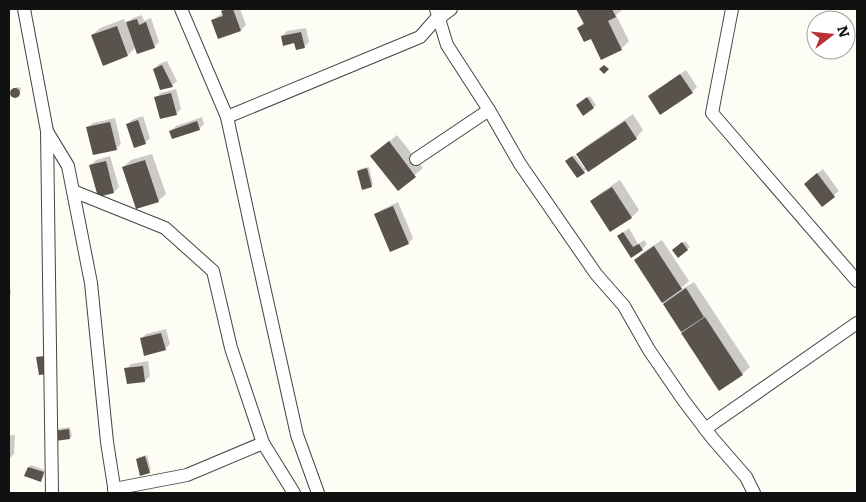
<svg xmlns="http://www.w3.org/2000/svg" width="866" height="502" font-family="Literata,serif">
<style>
.shadow{fill:#0003}
.building{fill:#59524d}
.lines{fill:none;stroke-linecap:round;stroke-linejoin:round}
.street-casing{stroke:#444;stroke-width:14}
.street{stroke:#fff;stroke-width:12}
</style>
<rect width="100%" height="100%" fill="#fefdf5"/>
<g class="shadow">
<path d="M225,9H240L246,25L241,30L219,38L213,20L218,16L224,13L223,11Z"/>
<path d="M578,9H623L616,15L629,41L621,49L592,37L578,28L584,22Z"/>
<path d="M142,15L144,21L151,18L159,42L154,47H136L128,55L92,35L100,28L124,19L126,24L133,18Z"/>
<path d="M306,28L309,42L304,47L295,42L282,36L287,31Z"/>
<path d="M167,61L177,81L172,86L161,89L154,69L159,64Z"/>
<path d="M686,70L697,87L692,92L649,96L654,92Z"/>
<path d="M19,87L21,88L20,93L15,97H13L12,95V91L14,88Z"/>
<path d="M176,89L181,109L176,114L156,98L160,93Z"/>
<path d="M590,96L596,105L594,107L579,103Z"/>
<path d="M633,114L643,130L636,138L587,169L584,172L569,159L575,155L584,168L586,167L578,154L585,147Z"/>
<path d="M143,116L150,138L145,143L127,125L132,120Z"/>
<path d="M202,117L204,124L199,129L171,131L176,126Z"/>
<path d="M115,118L121,144L116,149L88,127L93,123Z"/>
<path d="M397,135L423,168L398,189L372,156Z"/>
<path d="M152,154L166,194L158,201L123,167L131,160Z"/>
<path d="M110,156L119,187L114,192L99,196L91,165L96,160Z"/>
<path d="M369,167L373,184L371,186L358,171L360,169Z"/>
<path d="M823,169L839,191L822,205L810,179Z"/>
<path d="M620,180L639,210L632,217L611,231L591,201L599,194Z"/>
<path d="M398,202L413,238L409,243L376,215L381,210Z"/>
<path d="M629,228L638,244L644,240L647,244L642,249L631,256L619,236Z"/>
<path d="M662,240L689,281L681,288L682,289L694,282L750,367L742,374L720,389L635,260L643,252Z"/>
<path d="M685,241L690,247L678,257L676,248Z"/>
<path d="M9,280L11,293L9,295Z"/>
<path d="M166,329L170,344L165,349L141,339L146,334Z"/>
<path d="M148,361L150,376L145,381L128,383L126,369L131,364Z"/>
<path d="M70,427L72,436L70,438L56,440L57,429Z"/>
<path d="M9,435H15L14,454L9,459Z"/>
<path d="M147,455L151,470L149,472L137,459L139,457Z"/>
<path d="M31,465L45,470L43,478L40,480L29,467Z"/>
</g>
<g class="building">
<path d="M226,9H233L241,31L218,39L211,20L223,16L221,11Z"/>
<path d="M576,9H612L616,17L608,21L622,50L601,60L591,39L584,42L577,28L584,24Z"/>
<path d="M137,19L139,25L146,22L155,48L137,54L126,22Z"/>
<path d="M117,26L128,56L103,66L91,35Z"/>
<path d="M301,32L305,48L296,50L294,43L283,46L281,36Z"/>
<path d="M162,65L173,87L160,90L153,69Z"/>
<path d="M604,65L609,69L604,74L599,69Z"/>
<path d="M680,74L693,93L660,115L648,96Z"/>
<circle cx="15" cy="93" r="5"/>
<path d="M171,93L177,115L160,119L154,97Z"/>
<path d="M587,97L594,108L583,116L576,105Z"/>
<path d="M138,120L146,144L134,148L126,124Z"/>
<path d="M197,121L200,130L172,139L169,131Z"/>
<path d="M625,121L637,139L588,172L576,154Z"/>
<path d="M110,122L117,150L93,155L86,127Z"/>
<path d="M389,141L416,177L398,191L370,156Z"/>
<path d="M572,156L585,173L577,178L565,161Z"/>
<path d="M145,160L159,202L136,209L122,167Z"/>
<path d="M106,161L114,193L98,197L89,165Z"/>
<path d="M367,168L372,187L362,190L357,171Z"/>
<path d="M817,173L835,197L822,207L804,184Z"/>
<path d="M612,187L632,218L610,232L590,201Z"/>
<path d="M393,206L409,244L390,252L374,214Z"/>
<path d="M623,232L633,247L639,244L643,250L631,258L617,236Z"/>
<path d="M682,242L688,250L678,258L672,250Z"/>
<path d="M654,246L682,289L662,303L634,260Z"/>
<path d="M686,288L704,317L681,332L663,304Z"/>
<path d="M705,317L743,375L719,391L681,333Z"/>
<path d="M161,333L166,350L144,356L140,338Z"/>
<path d="M45,356L48,374L39,375L36,357Z"/>
<path d="M143,366L145,382L127,384L124,368Z"/>
<path d="M69,429L70,439L55,441L54,431Z"/>
<path d="M145,456L150,473L140,476L136,459Z"/>
<path d="M28,467L44,472L41,482L24,476Z"/>
</g>
<g class="lines">
<defs>
<g id="street">
<path d="M24,9L47,131L52,493"/>
<path d="M181,9L227,117L256,251L297,435L318,493"/>
<path d="M436,9L447,45L489,110L520,164L596,274L624,306L649,350L684,401L713,439L746,477L754,493"/>
<path d="M732,9L712,113L857,281"/>
<path d="M227,117L420,37L436,19H438L451,9"/>
<path d="M48,133L68,166L91,283L107,442L115,493"/>
<path d="M416,159L489,110"/>
<path d="M73,191L165,228L213,271L231,348L263,443L294,493"/>
<path d="M705,429L857,323"/>
<path d="M114,489L187,475L263,443"/>
</g>
</defs>
<use href="#street" class="street-casing"/>
<use href="#street" class="street"/>
</g>
<rect width="866" height="502" fill="none" stroke="#111111" stroke-width="20"/>
<g transform="translate(831 35) rotate(74)"><circle r="24" fill="#ffffff" stroke="#a0a0a0"/>
<path d="M0-4L9 19L0 12L-9 19Z" fill="#ba3033"/>
<text y="-8" font-size="14" font-weight="bold" text-anchor="middle" fill="#111111">N</text>
</g>
</svg>
